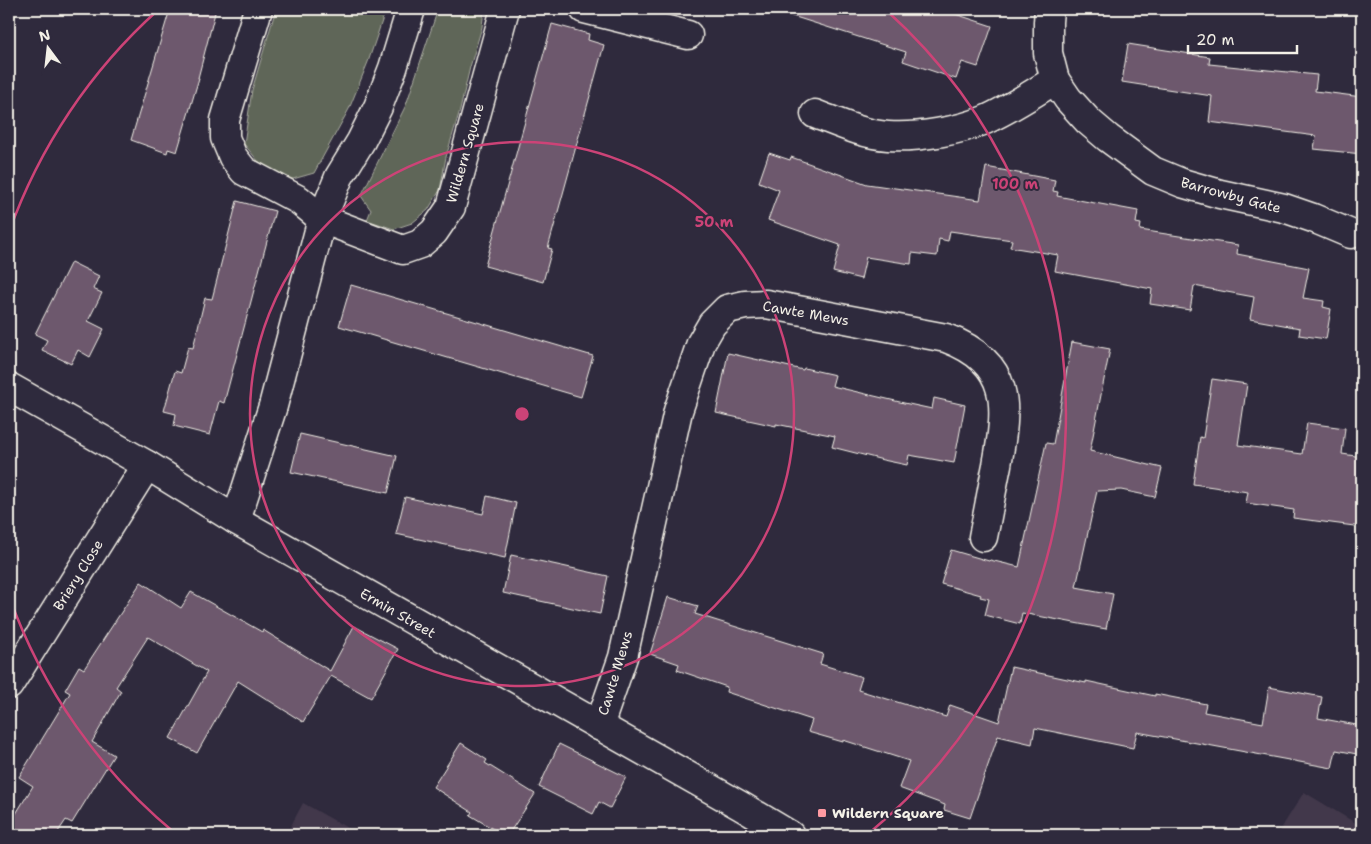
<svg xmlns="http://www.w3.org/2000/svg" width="1371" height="844" font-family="'Shantell Sans',sans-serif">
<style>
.built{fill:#42384b}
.green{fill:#5f6658;stroke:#aaaca0}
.building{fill:#6d586d;stroke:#f4f1e8}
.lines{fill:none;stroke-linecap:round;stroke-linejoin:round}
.minor-casing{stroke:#f4f1e8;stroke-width:31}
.major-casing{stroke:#f4f1e8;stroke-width:31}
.minor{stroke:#2f2a3d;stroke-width:28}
.major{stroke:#2f2a3d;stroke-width:28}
.ring{fill:none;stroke:#cc4377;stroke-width:2.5}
.poi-dot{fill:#ff9aa2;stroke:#2f2a3d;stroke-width:2}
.labels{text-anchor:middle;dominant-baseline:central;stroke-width:4;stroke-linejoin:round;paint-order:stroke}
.street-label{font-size:14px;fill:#f4f1e8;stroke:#2f2a3d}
.poi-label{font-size:14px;font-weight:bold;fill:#f4f1e8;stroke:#2f2a3d;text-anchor:start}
.centre{fill:#cc4377;stroke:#2f2a3d;stroke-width:2.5}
.ring-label{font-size:15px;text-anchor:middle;font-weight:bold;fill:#cc4377;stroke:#2f2a3d;stroke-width:4;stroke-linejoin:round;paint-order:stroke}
</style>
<rect width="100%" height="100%" fill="#2f2a3d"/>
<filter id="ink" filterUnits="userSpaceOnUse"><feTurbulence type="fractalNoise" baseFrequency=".02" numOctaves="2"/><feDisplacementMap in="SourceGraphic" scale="10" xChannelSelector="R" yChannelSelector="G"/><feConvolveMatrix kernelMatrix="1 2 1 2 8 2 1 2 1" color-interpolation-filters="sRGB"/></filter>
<g filter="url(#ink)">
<g class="built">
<path d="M1304,792L1362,827V835H1277Z"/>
<path d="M303,803L360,835H286Z"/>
</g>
<g class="green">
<path d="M276,9H386L368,62L349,109L314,173L293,179L277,174L258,161L244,144L252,90Z"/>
<path d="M438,9H484L482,27L470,67L460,110L446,157L440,190L428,210L412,223L394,229L367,220L371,210L361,196L406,105Z"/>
</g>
<g class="building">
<path d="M170,9H216L198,78H199L177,152L168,149L167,153L131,140Z"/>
<path d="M790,9H940L992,26L978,67L962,62L956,79L903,61L906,52L789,15Z"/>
<path d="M552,24L589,34L588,40L604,45L548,248L552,249L543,282L485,266Z"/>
<path d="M1128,44L1210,57L1209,64L1317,75L1315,91L1362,97V154L1314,149L1316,136L1209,122L1212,96L1122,82Z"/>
<path d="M769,153L790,160L791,157L867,184L980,200L986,167L1055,180L1053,191L1058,192L1057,196L1138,211L1136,223L1141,224L1140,230L1238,245L1237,254L1309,268L1303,298L1324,301L1323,307L1331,309L1326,339L1299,335L1300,328L1250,319L1254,297L1194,286L1190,310L1150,304L1152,289L1055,271L1058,255L1010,247L1012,240L950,231L948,241L939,239L937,256L912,253L911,264L866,257L861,279L833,272L840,245L768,220L779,190L759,182Z"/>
<path d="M237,201L275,211L224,403L219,401L210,435L174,426L176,414L164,411L175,371L181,373L188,347L193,348L205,298L212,299Z"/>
<path d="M71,262L99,276L93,289L102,293L88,321L104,329L90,357L78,350L71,364L42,350L47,340L35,334Z"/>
<path d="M351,285L593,356L581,397L339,326Z"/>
<path d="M1072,342L1110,349L1090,451L1162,468L1155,497L1121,490L1097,491L1076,587L1113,594L1106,629L1022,613L1020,624L985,615L989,599L980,597L981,595L941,584L951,550L989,561L990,560L1019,567L1046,443L1053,444Z"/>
<path d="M728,353L803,370L804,368L835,375L832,386L904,403L932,409L934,398L965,405L954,463L909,455L907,465L883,460L832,447L835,436L776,424V426L716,413Z"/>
<path d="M1212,379L1247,384L1238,445L1302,454L1307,423L1345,428L1342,454L1362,457V527L1293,518L1294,510L1246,503L1248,492L1193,484L1200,437L1203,438Z"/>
<path d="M300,434L397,456L388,493L291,472Z"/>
<path d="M487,496L516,503L505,558L396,534L405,497L483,514Z"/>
<path d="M511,555L608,576L600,614L503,593Z"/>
<path d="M141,582L181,608L191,592L262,632L263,630L330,671L354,626L398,649L371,698L331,676L303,722L238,681L197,753L170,738L207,672L148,637L116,687L121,691L92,742L114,755L72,823L66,820L56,835H9V825L33,786L19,777L70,693L65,690L79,666L84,669Z"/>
<path d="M668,597L698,606L695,614L823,654L820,664L862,677L858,690L946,717L950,705L999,722L1011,667L1086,683V681L1155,696V694L1206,704L1204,712L1263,723L1269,687L1322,697L1318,718L1362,726V755L1336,750L1332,768L1137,732L1133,748L1035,728L1032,744L998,736L970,818L944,810L945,805L899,788L909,761L843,740V742L808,732L812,720L726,692L727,687L677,670L679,664L650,654Z"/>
<path d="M461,743L487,760L485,763L535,794L508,835H503L470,815L472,812L433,787Z"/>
<path d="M559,744L626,777L610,808L599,802L593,814L539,787Z"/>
</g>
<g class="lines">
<defs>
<g id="minor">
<path d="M258,9L225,120V138L233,157L244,171L299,200L322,219L403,250L420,244L434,232L451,207L505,9"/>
<path d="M584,9L688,35"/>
<path d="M1055,80L1068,99L1088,121L1108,138L1153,171L1182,183L1220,194L1284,208L1313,218L1351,234"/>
<path d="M815,114C839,123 862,134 888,136C917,138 959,131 985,120C1010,109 1032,94 1055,80L1048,53V22L1049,9"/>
<path d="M236,520L273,406L322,219L339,177L361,141L378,107L393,68L411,9"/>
<path d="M9,685L147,465"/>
<path d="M599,726L623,657L678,411L701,343L712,324L727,309L745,305L766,304L946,338C1012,363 1008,405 997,465C992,489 988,513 983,537"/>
</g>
<path id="major" d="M9,387L147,465L236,520L741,806L790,835"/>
</defs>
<use href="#minor" class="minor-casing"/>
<use href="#major" class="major-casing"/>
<use href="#minor" class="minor"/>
<use href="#major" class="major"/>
</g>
</g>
<g class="ring">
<circle cx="522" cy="414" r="272"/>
<path d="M176 834A544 544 0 0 1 9 596M9 232A544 544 0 0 1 158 10M886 10A544 544 0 0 1 868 834"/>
</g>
<rect class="poi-dot" x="817" y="808" width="10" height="10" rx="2.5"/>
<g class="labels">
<g class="street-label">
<text transform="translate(465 153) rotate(-74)">Wildern Square</text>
<text transform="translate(1231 195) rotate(15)">Barrowby Gate</text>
<text transform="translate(806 313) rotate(10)">Cawte Mews</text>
<text transform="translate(78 575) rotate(-58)">Briery Close</text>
<text transform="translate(398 613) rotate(30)">Ermin Street</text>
<text transform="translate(615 673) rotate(-73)">Cawte Mews</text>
</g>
<g class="poi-label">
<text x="832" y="813">Wildern Square</text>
</g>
</g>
<circle cx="522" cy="414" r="8" class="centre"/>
<g class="ring-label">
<text x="1015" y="189">100 m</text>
<text x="714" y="227">50 m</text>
</g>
<rect width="1371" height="844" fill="none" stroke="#2f2a3d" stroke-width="30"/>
<rect x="15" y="15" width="1341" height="814" fill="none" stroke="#f4f1e8" stroke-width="2" filter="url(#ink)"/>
<g transform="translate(48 48) rotate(345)" stroke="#2f2a3d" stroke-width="4" paint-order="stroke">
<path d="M0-4L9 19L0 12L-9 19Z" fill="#f4f1e8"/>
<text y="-8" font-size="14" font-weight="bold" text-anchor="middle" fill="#f4f1e8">N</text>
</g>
<path d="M1188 45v8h109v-8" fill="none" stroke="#f4f1e8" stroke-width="2.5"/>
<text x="1196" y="45" font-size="15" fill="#f4f1e8" stroke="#2f2a3d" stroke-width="4" paint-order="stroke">20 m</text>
</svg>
